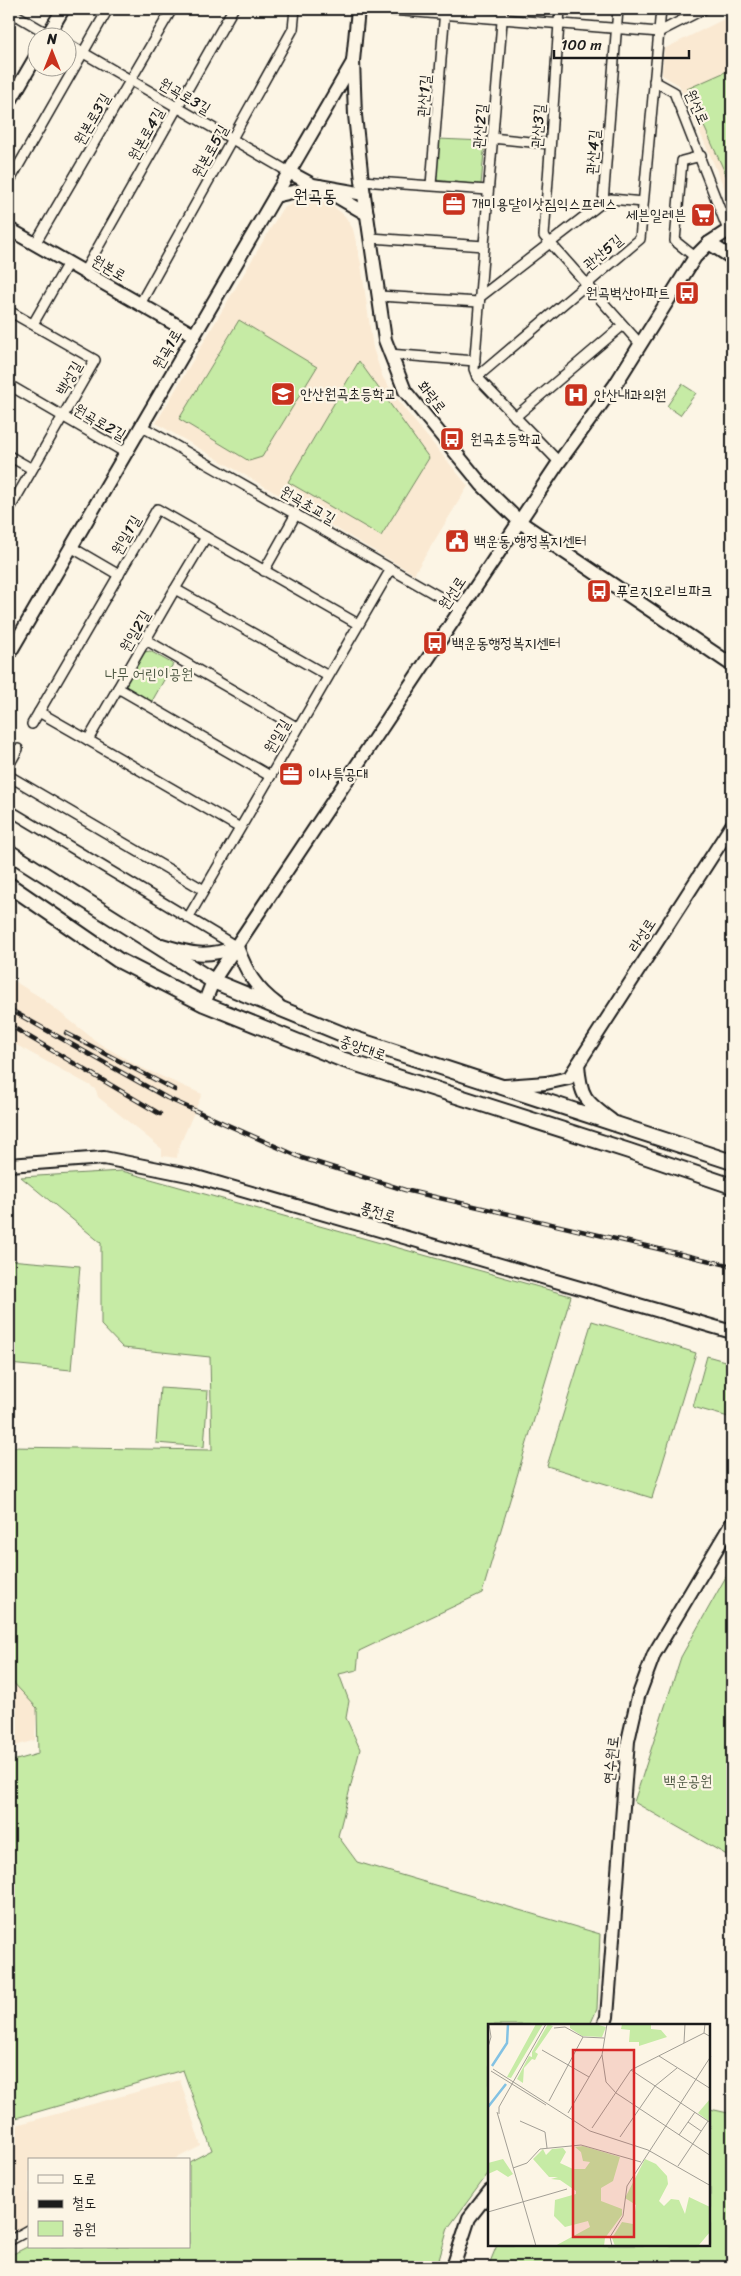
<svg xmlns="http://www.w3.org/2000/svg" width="741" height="2276" font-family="Sriracha,'Poor Story',sans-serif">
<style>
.built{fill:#fae9d2}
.green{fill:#c6eba5;stroke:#718460}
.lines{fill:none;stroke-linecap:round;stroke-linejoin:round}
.street-casing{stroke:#1c1c1c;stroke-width:12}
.secondary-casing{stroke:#1c1c1c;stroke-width:16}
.primary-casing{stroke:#1c1c1c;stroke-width:18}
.street{stroke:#fcf5e5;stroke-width:9}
.secondary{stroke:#fcf5e5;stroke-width:12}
.primary{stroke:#fcf5e5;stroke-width:14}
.rail-casing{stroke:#1c1c1c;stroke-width:4.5}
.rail{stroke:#fcf5e5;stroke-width:2.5;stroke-dasharray:8;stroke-linecap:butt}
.labels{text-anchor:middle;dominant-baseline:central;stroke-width:4.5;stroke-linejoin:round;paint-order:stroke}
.street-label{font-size:15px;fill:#1c1c1c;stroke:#fcf5e5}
.poi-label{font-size:15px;fill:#1c1c1c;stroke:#fcf5e5;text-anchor:start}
.park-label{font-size:15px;fill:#4f5a45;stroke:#fcf5e5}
.quarter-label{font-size:18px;fill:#1c1c1c;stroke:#fcf5e5}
.inset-river{fill:none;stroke:#83c2e3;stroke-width:2.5}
.inset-road{fill:none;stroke:#a29e95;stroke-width:1}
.view{fill:#d62828;fill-opacity:0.15;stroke:#d62828;stroke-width:2.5}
.inset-edge{fill:none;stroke:#1c1c1c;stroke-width:2.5}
</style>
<rect width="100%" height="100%" fill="#fcf5e5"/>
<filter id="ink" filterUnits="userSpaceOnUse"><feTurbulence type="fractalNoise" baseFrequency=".02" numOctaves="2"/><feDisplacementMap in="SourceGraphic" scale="10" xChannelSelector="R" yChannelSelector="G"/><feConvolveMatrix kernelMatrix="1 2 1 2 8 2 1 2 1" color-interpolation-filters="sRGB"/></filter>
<g filter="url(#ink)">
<g class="built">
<path d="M732,15V205L679,85L662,75L664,49Z"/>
<path d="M299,200H318L332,205L345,216L353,229L361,264L373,348L383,378L406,411L468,486L414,574L156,423L282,209Z"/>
<path d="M9,978L40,997L100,1044L140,1067L202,1094L178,1149L177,1158L162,1156V1149L98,1097L96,1090L91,1086L9,1041Z"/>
<path d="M9,1676L37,1708L35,1740L9,1748Z"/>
<path d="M180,2080L201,2146L173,2160H29V2230L9,2240V2127Z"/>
</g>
<g class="green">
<path d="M732,69V188L687,89Z"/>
<path d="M438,139L485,141L481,185L435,180Z"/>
<path d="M239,320L317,367L262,457L249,461L179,419Z"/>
<path d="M359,361L429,458L381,536L288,482Z"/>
<path d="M682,384L696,393L680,415L667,406Z"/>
<path d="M150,651L173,664L151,703L127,690L126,684L144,652Z"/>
<path d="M122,1171L571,1296L482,1593L359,1651L357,1670L339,1674L349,1701L346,1718L360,1749L338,1836L357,1862L600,1934L597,2009L590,2025H490V2171L448,2228L437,2267H9V2256L29,2246L189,2247V2162L212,2150L183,2070L9,2120V1762L38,1754L37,1708L9,1678V1447L212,1450L210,1357L123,1348L101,1325V1243L21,1177Z"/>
<path d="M9,1260L80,1266L71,1370L9,1364Z"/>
<path d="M592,1321L696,1353L652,1498L547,1466Z"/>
<path d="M707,1356L732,1363V1418L693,1407Z"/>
<path d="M160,1388L208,1391L204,1447L156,1443Z"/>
<path d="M732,1566V1858L634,1802L681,1657Z"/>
<path d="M732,2086V2267H488L497,2245H710V2109L728,2113Z"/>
</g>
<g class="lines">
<defs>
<g id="street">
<path d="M379,9L659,32L704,9"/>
<path d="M503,9L474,369L477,377L559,462"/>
<path d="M560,9L544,236L641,345"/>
<path d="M9,11L55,38"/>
<path d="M68,44L289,172"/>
<path d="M654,81L674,92L728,230"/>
<path d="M492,138L550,144"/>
<path d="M362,181L488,190"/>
<path d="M9,182L108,9"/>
<path d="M431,185L445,9"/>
<path d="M603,202L611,199L643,202"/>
<path d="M371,238L484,246"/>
<path d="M35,244L172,9"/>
<path d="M695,257L675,241L682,161L701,156"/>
<path d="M84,272L233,9"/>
<path d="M379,296L479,302"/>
<path d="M480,297L603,202L618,9"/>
<path d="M140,304L293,29L295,9"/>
<path d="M9,311L95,360L9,510"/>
<path d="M33,324L68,263"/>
<path d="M389,354L475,361"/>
<path d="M477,377L640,239L661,9"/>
<path d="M9,385L126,453"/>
<path d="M515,417L622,326"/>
<path d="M141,426L461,609"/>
<path d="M9,456L32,469"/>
<path d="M71,547L119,575"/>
<path d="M264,571L296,514"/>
<path d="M175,589L206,537"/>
<path d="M146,640L298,728"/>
<path d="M118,688L270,776"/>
<path d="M39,712L88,740"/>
<path d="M32,724L157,509L358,624"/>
<path d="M9,765L18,749"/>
<path d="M9,776L204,890"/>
<path d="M9,810L237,947"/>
<path d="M240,828L88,740L175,589L328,676"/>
<path d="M188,918L391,569"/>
<path d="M9,2241L29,2230"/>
</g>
<g id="secondary">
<path d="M358,9L353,61L355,115L362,181L385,340L405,391L482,485L520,522L732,665"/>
<path d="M46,38L63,9"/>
<path d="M9,103L38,53"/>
<path d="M289,172L313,185L364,194"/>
<path d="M275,196L319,186L367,214"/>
<path d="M9,229L194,335"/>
<path d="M709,243L732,258"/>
<path d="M9,654L353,62"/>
<path d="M162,945C192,954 205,958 237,947"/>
<path d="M237,947C247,973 255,988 278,1005"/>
<path d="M204,1004L213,981L559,462L615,385L695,257L709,243L732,228"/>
<path d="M578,1064C580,1096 585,1101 611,1120"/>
<path d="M505,1086L546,1083L569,1078L732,825"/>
<path d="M9,1165L104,1158L193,1176L732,1332"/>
<path d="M604,2025L607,2017L628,1741L638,1697L654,1654L732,1523"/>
<path d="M453,2267L469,2218L490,2191"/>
</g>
<g id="primary">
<path d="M9,852L213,981L352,1038L732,1162"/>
<path d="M9,885L118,960L204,1004L341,1059L629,1151L732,1186"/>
</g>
</defs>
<use href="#street" class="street-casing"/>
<use href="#secondary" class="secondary-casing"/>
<use href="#primary" class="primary-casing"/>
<use href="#street" class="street"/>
<use href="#secondary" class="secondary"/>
<use href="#primary" class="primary"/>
<defs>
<g id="rail">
<path d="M9,1009L167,1098L302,1158L405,1190L732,1266"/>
<path d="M9,1025L160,1114"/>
<path d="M66,1033L175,1090"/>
</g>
</defs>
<use href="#rail" class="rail-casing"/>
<use href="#rail" class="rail"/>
</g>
</g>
<defs>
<symbol id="office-square" viewBox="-11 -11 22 22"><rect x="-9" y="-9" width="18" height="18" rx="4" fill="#c8321e" stroke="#fcf5e5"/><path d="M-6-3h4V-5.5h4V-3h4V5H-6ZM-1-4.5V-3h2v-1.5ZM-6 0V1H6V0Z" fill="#fff"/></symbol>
<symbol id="supermarket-square" viewBox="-11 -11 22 22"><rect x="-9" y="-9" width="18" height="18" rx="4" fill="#c8321e" stroke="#fcf5e5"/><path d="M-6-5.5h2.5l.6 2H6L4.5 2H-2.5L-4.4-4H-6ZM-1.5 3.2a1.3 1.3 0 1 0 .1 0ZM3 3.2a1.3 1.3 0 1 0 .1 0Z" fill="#fff"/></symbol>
<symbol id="bus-square" viewBox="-11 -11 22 22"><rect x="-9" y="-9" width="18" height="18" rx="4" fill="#c8321e" stroke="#fcf5e5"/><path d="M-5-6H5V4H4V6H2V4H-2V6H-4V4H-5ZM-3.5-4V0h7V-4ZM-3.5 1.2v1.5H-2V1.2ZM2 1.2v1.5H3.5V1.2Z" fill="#fff"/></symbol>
<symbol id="school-square" viewBox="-11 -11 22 22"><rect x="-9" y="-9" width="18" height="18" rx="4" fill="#c8321e" stroke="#fcf5e5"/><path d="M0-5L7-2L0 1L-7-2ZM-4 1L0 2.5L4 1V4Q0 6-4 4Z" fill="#fff"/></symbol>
<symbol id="hospital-square" viewBox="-11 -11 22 22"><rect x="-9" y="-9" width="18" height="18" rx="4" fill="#c8321e" stroke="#fcf5e5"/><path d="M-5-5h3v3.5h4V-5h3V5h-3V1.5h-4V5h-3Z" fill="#fff"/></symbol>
<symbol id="civic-square" viewBox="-11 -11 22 22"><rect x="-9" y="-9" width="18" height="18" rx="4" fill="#c8321e" stroke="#fcf5e5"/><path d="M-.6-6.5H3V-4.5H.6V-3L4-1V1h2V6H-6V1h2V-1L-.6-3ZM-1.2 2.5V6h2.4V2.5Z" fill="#fff"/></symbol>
</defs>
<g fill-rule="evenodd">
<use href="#office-square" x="440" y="190" width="28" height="28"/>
<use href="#supermarket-square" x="689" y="201" width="28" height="28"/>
<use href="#bus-square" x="673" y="279" width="28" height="28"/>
<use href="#school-square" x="269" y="380" width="28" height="28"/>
<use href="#hospital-square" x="562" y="381" width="28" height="28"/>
<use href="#bus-square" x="438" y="425" width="28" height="28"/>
<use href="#civic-square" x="443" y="527" width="28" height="28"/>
<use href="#bus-square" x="585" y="577" width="28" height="28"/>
<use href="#bus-square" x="421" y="629" width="28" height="28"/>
<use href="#office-square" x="277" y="760" width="28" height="28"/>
</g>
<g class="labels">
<g class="street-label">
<text transform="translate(185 96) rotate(30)">원곡로3길</text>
<text transform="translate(424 96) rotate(-86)">관산1길</text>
<text transform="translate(697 107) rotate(66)">원선로</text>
<text transform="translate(92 119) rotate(-60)">원본로3길</text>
<text transform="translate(480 126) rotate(-85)">관산2길</text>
<text transform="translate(538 126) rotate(-86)">관산3길</text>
<text transform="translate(146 134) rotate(-61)">원본로4길</text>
<text transform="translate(210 151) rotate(-61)">원본로5길</text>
<text transform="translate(593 152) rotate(-86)">관산4길</text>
<text transform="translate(603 252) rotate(-40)">관산5길</text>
<text transform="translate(109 268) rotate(30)">원본로</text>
<text transform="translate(167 349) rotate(-60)">원곡1로</text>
<text transform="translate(69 378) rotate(-60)">백성길</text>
<text transform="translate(432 397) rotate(52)">화랑로</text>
<text transform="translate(100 422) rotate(30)">원곡로2길</text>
<text transform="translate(308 505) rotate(30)">원곡초교길</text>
<text transform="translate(126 535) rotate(-60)">원일1길</text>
<text transform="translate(452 593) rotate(-56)">원선로</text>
<text transform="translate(135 631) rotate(-60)">원일2길</text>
<text transform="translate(277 736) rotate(-60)">원일길</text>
<text transform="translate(642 935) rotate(-57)">라성로</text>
<text transform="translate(363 1048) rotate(19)">중앙대로</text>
<text transform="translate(378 1212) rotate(16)">풍전로</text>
<text transform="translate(611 1760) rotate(-84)">연수원로</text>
</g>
<g class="poi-label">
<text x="472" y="204">개미용달이삿짐익스프레스</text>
<text x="686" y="215" text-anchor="end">세븐일레븐</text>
<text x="670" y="293" text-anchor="end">원곡벽산아파트</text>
<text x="300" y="394">안산원곡초등학교</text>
<text x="594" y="395">안산내과의원</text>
<text x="470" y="439">원곡초등학교</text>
<text x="474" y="541">백운동 행정복지센터</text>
<text x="616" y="591">푸르지오리브파크</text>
<text x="452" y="643">백운동행정복지센터</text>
<text x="308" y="774">이사특공대</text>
</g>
<g class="park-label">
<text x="149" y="674">나무 어린이공원</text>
<text x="688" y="1781">백운공원</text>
</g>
<g class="quarter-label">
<text x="315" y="196">원곡동</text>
</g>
</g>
<g transform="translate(488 2024)">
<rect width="222" height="222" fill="#fcf5e5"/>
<path d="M48,0H55L23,54L19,53ZM60,0L65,2L47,28L50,30L47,36L44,35L36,44L35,59L29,55L41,32L44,33V28ZM82,0H107L118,3L114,13L94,12L82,4ZM134,0H163V5L173,6L179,13L151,22V18H141L142,6L133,5ZM222,75V98L210,89ZM95,122L132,133L125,157L113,164V177L134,185V191L117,214L116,222H67L102,203L100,197L77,203L66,192L67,176L88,170V167L72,156L63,155L70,153H61L45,135L55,125L58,131L64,125L75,124L78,128L72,139L85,145H97L102,138L95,137L93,128L87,123ZM15,135L25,150L20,153L9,146L0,150V159V139ZM157,135L168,140L179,152L180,160L171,177L176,182L183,175L191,176L197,190L201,173L222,183V208L211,221L127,222L124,214L134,198L145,200L148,181L137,174Z" fill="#c6eba5"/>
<path class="inset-river" d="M4,42L19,19L20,0M0,83L18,60"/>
<path class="inset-road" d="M119,0L114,31L118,58L128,69L223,132M217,0L216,9L223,13M66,4L77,3L95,13L116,14M196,19L197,0M0,23L3,13L1,0M54,26L101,53M171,32L223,65M5,45L102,107L160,126L223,162M143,46L223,99M3,47L58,81M61,77L95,13M9,88L48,222M80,89L114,31M11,90V83L58,0M32,97L57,108L59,124M200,98L213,107M104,104L143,46L216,9M191,111L207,88M132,113L167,62L189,44M190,142L220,97M25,144L39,139L52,125L93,121L153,138M0,188L79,165M124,222L122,213L135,192L139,162L223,32"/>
<path class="view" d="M85,26H146V213H85Z"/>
<rect width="222" height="222" class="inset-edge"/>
</g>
<rect width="741" height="2276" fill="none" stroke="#fcf5e5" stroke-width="30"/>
<rect x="15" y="15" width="711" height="2246" fill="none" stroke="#1c1c1c" stroke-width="2" filter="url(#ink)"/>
<rect x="28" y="2158" width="162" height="90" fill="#fcf5e5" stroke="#a29e95"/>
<rect x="38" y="2175" width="25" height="8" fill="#fcf5e5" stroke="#a29e95"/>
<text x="72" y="2184" font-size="15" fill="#1c1c1c">도로</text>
<rect x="38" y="2200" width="25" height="8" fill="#1c1c1c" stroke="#a29e95"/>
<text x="72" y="2208" font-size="15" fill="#1c1c1c">철도</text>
<rect x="38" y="2221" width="25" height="15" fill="#c6eba5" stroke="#a29e95"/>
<text x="72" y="2234" font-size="15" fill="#1c1c1c">공원</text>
<g transform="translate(52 52)"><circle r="24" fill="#fcf5e5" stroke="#a29e95"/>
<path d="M0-4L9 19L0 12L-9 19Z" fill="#c8321e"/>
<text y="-8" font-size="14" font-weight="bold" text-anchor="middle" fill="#1c1c1c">N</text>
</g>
<path d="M554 50v8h135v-8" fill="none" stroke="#1c1c1c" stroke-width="2.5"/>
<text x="561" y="50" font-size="15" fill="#1c1c1c" stroke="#fcf5e5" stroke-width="4" paint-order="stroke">100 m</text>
</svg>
